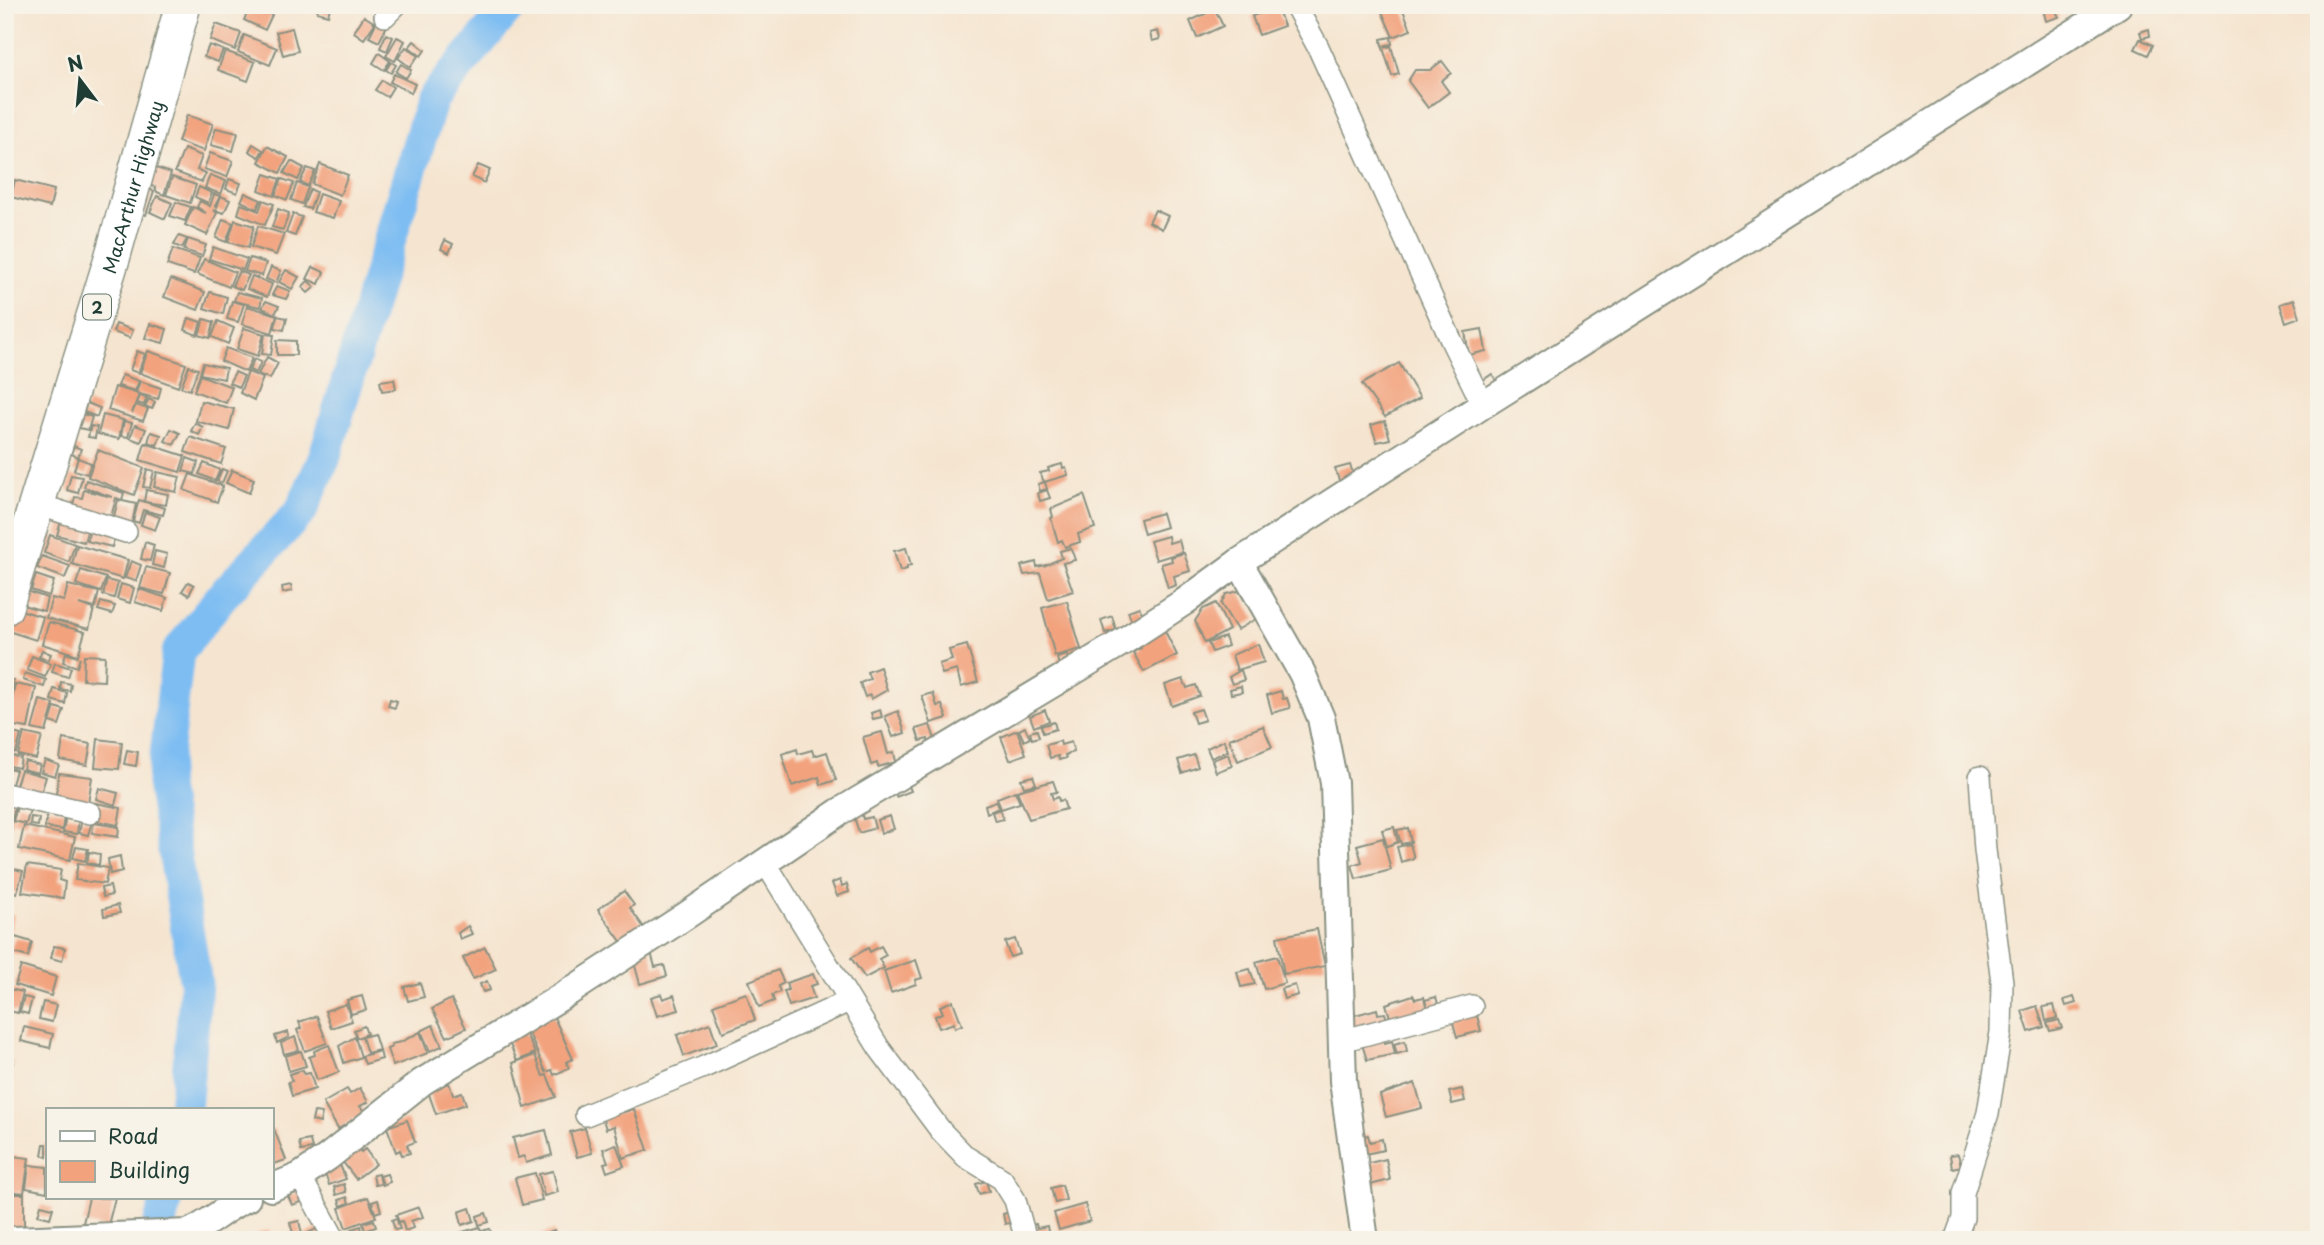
<svg xmlns="http://www.w3.org/2000/svg" width="2324" height="1245" font-family="'Playpen Sans',sans-serif">
<style>
.lines{fill:none;stroke-linecap:round;stroke-linejoin:round}
.river{stroke:#7ebdf2;stroke-width:33}
.building{fill:#f2a37e}
.minor-casing{stroke:#8a9182;stroke-width:24}
.tertiary-casing{stroke:#8a9182;stroke-width:30}
.trunk-casing{stroke:#8a9182;stroke-width:38}
.minor{stroke:#fff;stroke-width:21}
.tertiary{stroke:#fff;stroke-width:26}
.trunk{stroke:#fff;stroke-width:35}
.labels{text-anchor:middle;dominant-baseline:central;stroke-width:5;stroke-linejoin:round;paint-order:stroke}
.shield{fill:#f7f3e8;stroke:#60746a;stroke-width:2}
.shield-label{font-size:16px;font-weight:bold;fill:#1f3d34}
.street-label{font-size:18px;fill:#1f3d34;stroke:#f7f3e8}
</style>
<rect width="100%" height="100%" fill="#f7f3e8"/>
<filter id="ink" filterUnits="userSpaceOnUse"><feTurbulence type="fractalNoise" baseFrequency=".0143" numOctaves="2"/><feDisplacementMap in="SourceGraphic" scale="14" xChannelSelector="R" yChannelSelector="G"/><feConvolveMatrix kernelMatrix="1 2 1 2 8 2 1 2 1" color-interpolation-filters="sRGB"/></filter>
<filter id="wash" filterUnits="userSpaceOnUse"><feTurbulence type="fractalNoise" baseFrequency=".00686" numOctaves="4" result="noise"/><feDisplacementMap in="SourceGraphic" scale="28" xChannelSelector="R" yChannelSelector="G"/><feGaussianBlur stdDeviation="1.57" result="paint"/><feColorMatrix in="noise" values="0 0 0 0 0 0 0 0 0 0 0 0 0 0 0 0 0 1.4 0 .05"/><feComposite in="paint" operator="in"/></filter>
<g filter="url(#wash)">
<rect width="100%" height="100%" fill="#f5e5d0"/>
<g class="lines">
<g class="river">
<path d="M185,1110L196,984L163,782L178,652L221,597L301,511L324,459L432,99L511,5"/>
<path d="M155,1240L167,1198"/>
</g>
</g>
<g id="blocks">
<g class="building">
<path d="M251,5L272,15L265,30L244,20Z"/>
<path d="M319,5L330,8L328,15L317,12Z"/>
<path d="M1379,5H1401L1411,30L1393,37Z"/>
<path d="M2053,5L2059,17L2046,21L2043,9Z"/>
<path d="M1277,7L1284,26L1259,35L1252,16Z"/>
<path d="M1215,9L1223,26L1197,38L1190,21Z"/>
<path d="M364,16L375,23L364,39L354,32Z"/>
<path d="M377,21L387,26L379,42L369,37Z"/>
<path d="M216,24L241,33L235,50L210,40Z"/>
<path d="M292,28L298,51L283,55L276,32Z"/>
<path d="M2149,29L2150,36L2142,38L2140,32Z"/>
<path d="M1158,31L1160,39L1152,41L1150,33Z"/>
<path d="M386,34L393,37L387,51L380,48Z"/>
<path d="M244,35L277,48L270,65L238,52Z"/>
<path d="M397,37L405,41L395,61L386,56Z"/>
<path d="M1391,37L1392,44L1382,46L1381,39Z"/>
<path d="M2140,39L2153,45L2148,55L2135,49Z"/>
<path d="M414,41L425,50L421,56L409,47Z"/>
<path d="M209,45L223,50L218,62L204,57Z"/>
<path d="M1391,46L1399,74L1392,76L1383,48Z"/>
<path d="M406,47L418,56L410,67L398,58Z"/>
<path d="M225,51L255,62L248,81L218,70Z"/>
<path d="M379,53L390,61L384,70L373,63Z"/>
<path d="M1442,61L1451,73L1441,81L1449,92L1428,108L1408,81L1415,70H1430Z"/>
<path d="M391,62L396,65L391,73L386,70Z"/>
<path d="M401,64L411,70L406,78L396,72Z"/>
<path d="M394,74L415,84L411,93L390,82Z"/>
<path d="M382,80L393,87L387,97L375,90Z"/>
<path d="M187,115L213,124L204,151L178,142Z"/>
<path d="M216,128L238,133L233,151L211,145Z"/>
<path d="M253,144L263,150L259,157L249,151Z"/>
<path d="M267,146L288,157L280,173L259,162Z"/>
<path d="M184,149L202,156L197,170L206,173L202,182L175,172Z"/>
<path d="M210,153L233,161L227,177L204,169Z"/>
<path d="M291,161L304,168L298,180L284,173Z"/>
<path d="M320,164L348,175L340,195L312,184Z"/>
<path d="M147,165L171,173L164,195L157,192L155,187L141,183Z"/>
<path d="M478,165L490,170L484,183L472,177Z"/>
<path d="M307,168L315,171L308,186L300,182Z"/>
<path d="M265,174L280,179L274,196L259,190Z"/>
<path d="M210,175L226,181L221,194L205,188Z"/>
<path d="M172,177L196,185L190,203L166,195Z"/>
<path d="M229,179L241,183L237,193L226,189Z"/>
<path d="M282,179L294,183L287,200L275,195Z"/>
<path d="M15,180L54,190L50,207L11,197Z"/>
<path d="M297,183L308,187L302,204L291,200Z"/>
<path d="M141,187L154,191L146,215L133,211Z"/>
<path d="M199,187L212,193L208,203L195,197Z"/>
<path d="M310,189L316,192L310,209L303,207Z"/>
<path d="M245,193L261,200L257,209L241,201Z"/>
<path d="M214,194L220,196L215,206L217,207L221,196L230,200L224,213L214,210L217,213L207,235L185,225L193,207L206,213L197,207L200,201L210,206Z"/>
<path d="M319,194L339,201L333,218L313,212Z"/>
<path d="M157,196L172,203L165,219L150,212Z"/>
<path d="M263,200L274,204L265,225L238,214L241,204L259,211Z"/>
<path d="M176,202L191,207L185,221L170,216Z"/>
<path d="M278,209L289,213L283,230L272,227Z"/>
<path d="M1155,210L1168,216L1162,229L1149,222Z"/>
<path d="M293,214L302,217L295,236L286,233Z"/>
<path d="M223,219L233,223L226,242L216,238Z"/>
<path d="M235,220L254,226L248,248L228,242Z"/>
<path d="M258,226L284,234L276,255L251,247Z"/>
<path d="M179,236L187,239L182,248L174,245Z"/>
<path d="M188,239L206,245L202,256L184,250Z"/>
<path d="M445,240L453,244L449,253L441,249Z"/>
<path d="M213,247L247,259L243,270L209,259Z"/>
<path d="M173,249L200,258L194,274L167,265Z"/>
<path d="M250,258L266,263L262,276L245,271Z"/>
<path d="M204,259L235,272L229,287L197,274Z"/>
<path d="M271,267L281,271L276,283L266,279Z"/>
<path d="M313,267L324,272L319,284L307,279Z"/>
<path d="M286,270L299,277L292,289L279,282Z"/>
<path d="M239,271L249,275L242,290L232,286Z"/>
<path d="M252,276L272,284L267,297L247,289Z"/>
<path d="M171,279L205,292L198,310L164,297Z"/>
<path d="M308,281L315,287L308,293L302,287Z"/>
<path d="M277,286L290,291L286,299L272,295Z"/>
<path d="M210,292L227,297L223,314L204,308Z"/>
<path d="M237,292L262,298L260,307L234,301Z"/>
<path d="M2294,299L2300,317L2286,322L2280,304Z"/>
<path d="M232,301L244,304L238,322L227,319Z"/>
<path d="M266,301L279,306L275,314L262,308Z"/>
<path d="M247,306L277,315L272,333L242,324Z"/>
<path d="M277,316L287,318L284,330L275,328Z"/>
<path d="M189,318L201,322L197,335L185,330Z"/>
<path d="M204,319L214,322L210,338L199,335Z"/>
<path d="M218,321L234,328L228,344L212,337Z"/>
<path d="M116,324L133,330L130,338L113,332Z"/>
<path d="M150,324L167,329L163,343L145,338Z"/>
<path d="M244,328L264,334L258,356L237,349Z"/>
<path d="M1482,329L1486,351L1469,355L1465,332Z"/>
<path d="M265,334L274,335L271,355L262,354Z"/>
<path d="M277,340L296,341V355H277Z"/>
<path d="M226,348L252,358L246,372L221,361Z"/>
<path d="M137,351L145,354L138,373L130,370Z"/>
<path d="M148,351L186,364L178,387L140,373Z"/>
<path d="M267,357L278,363L270,379L258,374Z"/>
<path d="M254,359L261,362L256,373L249,370Z"/>
<path d="M203,363L226,368L224,379L200,374Z"/>
<path d="M1399,363L1420,398L1385,417L1362,384Z"/>
<path d="M189,366L198,369L190,390L181,387Z"/>
<path d="M235,372L244,376L239,387L229,383Z"/>
<path d="M248,372L263,378L254,400L240,393Z"/>
<path d="M1492,374L1501,387L1488,396L1479,383Z"/>
<path d="M122,375L139,381L135,391L118,386Z"/>
<path d="M200,375L232,387L226,403L194,391Z"/>
<path d="M394,379L396,389L382,391L380,381Z"/>
<path d="M140,381L161,388L158,399L136,393Z"/>
<path d="M115,387L139,394L132,413L136,405L148,409L143,421L108,410Z"/>
<path d="M140,396L147,398L144,405L137,403Z"/>
<path d="M149,399L155,402L152,409L145,406Z"/>
<path d="M201,401L234,409L229,430L196,421Z"/>
<path d="M87,403L100,408L97,417L84,412Z"/>
<path d="M83,414L92,417L88,430L79,428Z"/>
<path d="M103,415L123,420L119,439L98,434Z"/>
<path d="M124,421L132,423L128,437L121,436Z"/>
<path d="M1385,421L1390,439L1377,442L1371,425Z"/>
<path d="M195,423L203,427L199,435L191,431Z"/>
<path d="M135,425L146,429L141,442L130,438Z"/>
<path d="M91,426L97,427L95,438L88,437Z"/>
<path d="M171,429L180,433L174,445L165,441Z"/>
<path d="M151,432L161,435L157,445L148,442Z"/>
<path d="M190,437L226,449L221,464L185,452Z"/>
<path d="M145,443L185,456L180,472L140,460Z"/>
<path d="M74,446L81,449L78,457L71,454Z"/>
<path d="M98,450L144,468L134,495L88,477Z"/>
<path d="M78,458L91,463L87,474L74,470Z"/>
<path d="M187,458L198,462L195,474L183,471Z"/>
<path d="M204,463L220,470L215,481L199,474Z"/>
<path d="M1062,464L1063,468L1066,467L1068,475L1044,482L1040,473L1049,471L1048,468Z"/>
<path d="M1350,465L1355,478L1340,483L1335,469Z"/>
<path d="M147,469L154,471L150,488L143,487Z"/>
<path d="M222,469L227,471L222,483L217,481Z"/>
<path d="M232,470L254,479L249,493L226,483Z"/>
<path d="M157,472L180,477L176,492L154,487Z"/>
<path d="M190,474L223,486L217,502L184,490Z"/>
<path d="M71,475L82,477L78,493L67,490Z"/>
<path d="M86,480L124,493L122,500L116,498L110,521L71,511L75,497L82,498L84,490L112,497L84,487Z"/>
<path d="M1045,482L1047,489L1040,491L1038,484Z"/>
<path d="M146,490L168,494L166,505L144,502Z"/>
<path d="M1047,490L1050,498L1040,501L1038,493Z"/>
<path d="M1084,495L1095,528L1078,534L1080,542L1065,547L1062,540L1058,542L1051,518L1053,517L1051,509Z"/>
<path d="M118,500L136,504L132,524L113,520Z"/>
<path d="M139,500L165,508L163,515L143,510L139,523L133,521Z"/>
<path d="M145,512L160,517L155,530L141,525Z"/>
<path d="M1162,513L1166,527L1144,534L1140,519Z"/>
<path d="M62,518L89,525L84,542L57,535Z"/>
<path d="M91,525L116,531L112,547L87,541Z"/>
<path d="M50,535L75,544L69,562L44,553Z"/>
<path d="M1168,536L1169,543L1179,540L1182,552L1156,560L1150,541Z"/>
<path d="M145,542L154,545L150,561L141,559Z"/>
<path d="M77,545L128,560L123,579L72,564Z"/>
<path d="M906,548L911,565L907,566V569L900,571L894,551Z"/>
<path d="M1071,548L1075,560L1063,563L1073,591L1048,599L1040,573L1024,575L1021,566L1036,562L1037,567L1046,565L1062,558L1060,551Z"/>
<path d="M155,551L167,554L164,568L152,565Z"/>
<path d="M1184,553L1190,571L1174,576L1176,585L1168,588L1161,564L1172,561L1171,557Z"/>
<path d="M42,556L70,566L65,578L37,568Z"/>
<path d="M131,561L141,565L136,581L125,578Z"/>
<path d="M146,567L170,573L164,594L140,588Z"/>
<path d="M81,570L106,578L101,592L76,584Z"/>
<path d="M36,575L54,581L49,596L31,590Z"/>
<path d="M107,580L118,583L114,598L103,595Z"/>
<path d="M188,582L194,585L189,595L182,591Z"/>
<path d="M121,584L134,588L130,603L117,599Z"/>
<path d="M68,585L99,592L95,608L79,604L94,609L89,629L46,618L52,598L64,601Z"/>
<path d="M291,585L292,591L283,593L282,587Z"/>
<path d="M139,589L167,598L163,611L135,602Z"/>
<path d="M23,590L47,598L44,611L19,604Z"/>
<path d="M1239,591L1256,619L1237,630L1221,604L1226,594Z"/>
<path d="M1067,601L1081,649L1055,656L1042,608Z"/>
<path d="M101,602L115,606L112,614L98,610Z"/>
<path d="M1216,603L1229,630L1205,643L1195,621L1203,609Z"/>
<path d="M1139,607L1144,617L1132,621L1128,611Z"/>
<path d="M14,608L43,617L36,640L8,631Z"/>
<path d="M1112,616L1116,630L1105,633L1101,620Z"/>
<path d="M49,622L85,632L78,655L42,644Z"/>
<path d="M1163,627L1177,655L1144,672L1133,652L1141,648L1137,640Z"/>
<path d="M1225,637L1228,646L1212,652L1208,643Z"/>
<path d="M1258,644L1264,662L1237,670L1232,655Z"/>
<path d="M967,645L978,682L961,687L957,670L942,674L939,664L952,660L949,650Z"/>
<path d="M42,650L51,654L48,660L39,657Z"/>
<path d="M66,653L80,658L77,667L63,662Z"/>
<path d="M84,655L105,656L104,681L83,680Z"/>
<path d="M1067,655L1069,663L1059,666L1057,658Z"/>
<path d="M32,656L51,664L45,677L27,670Z"/>
<path d="M55,663L71,668L68,677L52,672Z"/>
<path d="M880,667L887,690L871,699L870,695L865,697L860,683L870,679L867,672Z"/>
<path d="M1241,670L1244,680L1232,684L1229,677Z"/>
<path d="M25,673L46,680L44,687L23,680Z"/>
<path d="M6,679L14,680L11,695L5,694Z"/>
<path d="M1183,679L1187,688L1196,685L1200,696L1172,706L1165,685Z"/>
<path d="M61,682L71,684L70,691L60,689Z"/>
<path d="M15,684L36,688L28,728L8,725Z"/>
<path d="M1241,686L1242,692L1231,694L1230,689Z"/>
<path d="M54,689L67,693L65,704L51,700Z"/>
<path d="M1281,691L1283,699L1287,698L1290,708L1272,713L1267,695Z"/>
<path d="M933,693L937,706L942,705L947,718L931,723L922,696Z"/>
<path d="M390,699L397,701L395,708L388,706Z"/>
<path d="M40,700L54,704L46,732L32,729Z"/>
<path d="M55,707L64,710L59,725L50,722Z"/>
<path d="M1201,709L1205,720L1195,723L1191,712Z"/>
<path d="M880,710L882,717L873,719L871,713Z"/>
<path d="M1045,710L1049,721L1034,727L1030,716Z"/>
<path d="M898,711L905,733L893,737L885,716Z"/>
<path d="M1054,722L1056,729L1043,733L1041,726Z"/>
<path d="M930,725L936,742L929,745L928,739L920,741L916,729Z"/>
<path d="M1263,726L1272,747L1238,761L1229,739Z"/>
<path d="M1025,727L1030,738L1024,741L1019,730Z"/>
<path d="M1017,730L1026,754L1010,760L1001,737Z"/>
<path d="M1037,730L1039,737L1032,739L1030,732Z"/>
<path d="M6,731L21,735L16,753L5,751Z"/>
<path d="M882,732L888,754L894,752L896,762L878,767L877,763L871,765L863,737Z"/>
<path d="M24,733L42,737L36,759L18,755Z"/>
<path d="M63,739L91,744L87,765L60,760Z"/>
<path d="M98,739L122,742L119,769L95,767Z"/>
<path d="M1224,740L1228,751L1211,758L1207,748Z"/>
<path d="M1060,741L1061,745L1071,742L1074,752L1065,755L1066,758L1059,760L1058,756L1050,758L1046,745Z"/>
<path d="M797,749L798,754L812,750L814,756L827,752L836,780L821,785L819,777L792,786L782,754Z"/>
<path d="M127,750L138,752L136,766L124,764Z"/>
<path d="M5,754L21,758L19,768L5,765Z"/>
<path d="M1228,754L1232,766L1216,772L1212,760Z"/>
<path d="M1194,755L1198,767L1182,773L1178,760Z"/>
<path d="M45,760L59,765L55,776L41,772Z"/>
<path d="M25,761L40,765L38,773L23,769Z"/>
<path d="M5,767L16,770L11,788L5,786Z"/>
<path d="M21,770L46,777L39,799L14,791Z"/>
<path d="M59,773L92,777L88,804L55,800Z"/>
<path d="M1033,776L1036,784L1024,787L1021,779Z"/>
<path d="M906,778L911,791L896,797L891,784Z"/>
<path d="M1053,781L1057,792L1051,793L1053,799L1058,797L1059,801L1063,800L1066,809L1029,819L1017,791Z"/>
<path d="M99,788L118,793L115,805L96,799Z"/>
<path d="M1015,791L1020,803L1001,809L997,798Z"/>
<path d="M5,798L16,800L11,826L5,825Z"/>
<path d="M996,801L999,808L987,813L985,805Z"/>
<path d="M18,803L31,807L26,824L13,821Z"/>
<path d="M96,803L121,808L118,825L92,820Z"/>
<path d="M48,808L65,811L62,830L45,827Z"/>
<path d="M1000,809L1003,819L995,821L992,812Z"/>
<path d="M861,811L863,819L872,817L875,828L859,833L853,813Z"/>
<path d="M66,815L79,817L77,834L63,832Z"/>
<path d="M890,816L894,829L881,833L877,820Z"/>
<path d="M31,817L39,818L38,826L30,825Z"/>
<path d="M82,819L92,822L88,835L79,833Z"/>
<path d="M94,823L119,827L118,837L92,833Z"/>
<path d="M24,826L75,837L70,860L19,849Z"/>
<path d="M1394,827L1398,842L1387,846L1382,830Z"/>
<path d="M1408,828L1411,842L1401,844L1397,830Z"/>
<path d="M1383,838L1391,870L1356,879L1352,865L1362,862L1357,845Z"/>
<path d="M1410,844L1414,858L1401,862L1397,847Z"/>
<path d="M76,847L88,849L85,861L73,858Z"/>
<path d="M89,852L100,854L99,865L87,863Z"/>
<path d="M120,856L122,871L110,874L108,859Z"/>
<path d="M78,863L108,868L105,884L75,880Z"/>
<path d="M27,865L61,870L59,880L65,882L63,898L22,892Z"/>
<path d="M6,867L23,871L17,893L5,890Z"/>
<path d="M840,880L842,886L847,884L849,892L837,896L832,883Z"/>
<path d="M110,886L112,895L103,897L101,888Z"/>
<path d="M624,891L634,905L630,908L645,929L623,944L598,909Z"/>
<path d="M118,905L120,913L104,916L103,909Z"/>
<path d="M5,913L14,915L6,944H5Z"/>
<path d="M468,926L472,934L460,939L458,933Z"/>
<path d="M1317,929L1325,966L1284,974L1277,937Z"/>
<path d="M15,937L32,942L28,957L10,952Z"/>
<path d="M1015,939L1020,954L1010,957L1005,942Z"/>
<path d="M54,946L65,948L62,961L51,958Z"/>
<path d="M881,946L886,955L879,959L884,968L865,978L851,958L868,948L870,952Z"/>
<path d="M485,947L496,969L473,979L463,958Z"/>
<path d="M650,949L655,967L664,965L667,976L640,984L632,955Z"/>
<path d="M1277,956L1285,983L1264,989L1256,962Z"/>
<path d="M916,960L922,978L915,980L916,984L891,993L884,971Z"/>
<path d="M21,966L56,977L51,996L15,985Z"/>
<path d="M1250,969L1255,984L1241,987L1237,972Z"/>
<path d="M778,970L784,983L778,986L780,992L772,995L774,1001L759,1007L749,981Z"/>
<path d="M813,974L817,984L810,986L814,998L789,1006L784,991L788,990L786,983Z"/>
<path d="M487,981L490,990L483,992L480,984Z"/>
<path d="M420,983L424,997L408,1001L404,987Z"/>
<path d="M1295,985L1298,995L1284,999L1281,989Z"/>
<path d="M5,988L23,992L18,1013L5,1010Z"/>
<path d="M746,993L755,1020L723,1032L713,1005Z"/>
<path d="M661,994L663,999L674,995L679,1010L657,1016L651,997Z"/>
<path d="M1413,995L1415,999L1424,997L1428,1014L1392,1024L1386,1004Z"/>
<path d="M362,996L366,1010L351,1014L347,1000Z"/>
<path d="M24,997L32,999L28,1014L20,1012Z"/>
<path d="M1436,997L1440,1011L1429,1013L1425,1000Z"/>
<path d="M2074,997L2076,1003L2066,1006L2064,1000Z"/>
<path d="M451,999L466,1028L447,1037L432,1009Z"/>
<path d="M953,1001L962,1025L955,1028L954,1023L939,1028L935,1016L943,1013L940,1006Z"/>
<path d="M43,1002L56,1005L52,1022L39,1019Z"/>
<path d="M346,1004L352,1021L331,1028L325,1011Z"/>
<path d="M2054,1005L2057,1018L2046,1021L2043,1007Z"/>
<path d="M2037,1006L2044,1027L2029,1032L2022,1011Z"/>
<path d="M1377,1009L1378,1014L1385,1013L1388,1023L1353,1036L1348,1017Z"/>
<path d="M1476,1012L1481,1031L1457,1037L1452,1019Z"/>
<path d="M553,1015L573,1059L566,1062L569,1068L554,1075L552,1070L546,1072L526,1027Z"/>
<path d="M317,1016L327,1043L305,1051L297,1030L301,1028L299,1022Z"/>
<path d="M2059,1020L2062,1028L2050,1031L2047,1023Z"/>
<path d="M710,1023L717,1044L684,1056L677,1035Z"/>
<path d="M433,1025L442,1046L430,1051L421,1031Z"/>
<path d="M364,1026L367,1034L357,1038L354,1030Z"/>
<path d="M24,1027L53,1034L50,1048L21,1041Z"/>
<path d="M1382,1031L1385,1043L1392,1041L1395,1054L1367,1060L1360,1038Z"/>
<path d="M288,1032L289,1037L277,1043L275,1036Z"/>
<path d="M420,1032L428,1053L393,1066L387,1049L392,1047L391,1044L401,1042Z"/>
<path d="M525,1032L535,1053L517,1061L508,1040Z"/>
<path d="M374,1034L379,1050L367,1053L362,1037Z"/>
<path d="M295,1037L299,1050L284,1054L281,1043Z"/>
<path d="M355,1037L361,1057L344,1063L339,1046Z"/>
<path d="M1405,1041L1407,1051L1397,1054L1394,1044Z"/>
<path d="M329,1045L339,1072L317,1080L309,1057L315,1055L314,1051Z"/>
<path d="M301,1051L306,1066L289,1071L285,1056Z"/>
<path d="M380,1051L382,1059L365,1064L362,1056Z"/>
<path d="M535,1055L543,1076L547,1075L556,1097L525,1108L513,1063Z"/>
<path d="M5,1058L13,1063L5,1073Z"/>
<path d="M303,1070L304,1074L310,1073L315,1089L292,1096L288,1082L292,1081L289,1074Z"/>
<path d="M425,1083L437,1087L449,1083L453,1095L462,1092L466,1104L436,1114Z"/>
<path d="M1415,1083L1422,1108L1386,1117L1380,1095Z"/>
<path d="M360,1088L368,1102L360,1106L365,1113L338,1129L323,1103L347,1089L350,1094Z"/>
<path d="M1462,1089L1465,1101L1452,1104L1449,1092Z"/>
<path d="M612,1109L614,1115L634,1109L648,1150L623,1158L614,1126L606,1129L601,1113Z"/>
<path d="M314,1112L322,1113L320,1123L312,1121Z"/>
<path d="M407,1120L415,1142L407,1145L410,1153L402,1155L400,1150L396,1152L387,1127Z"/>
<path d="M585,1128L592,1153L577,1157L570,1132Z"/>
<path d="M274,1129L286,1160L271,1165V1130Z"/>
<path d="M546,1130L552,1155L526,1163L524,1156L518,1158L513,1138Z"/>
<path d="M1368,1135L1370,1142L1382,1139L1384,1150L1360,1155L1356,1138Z"/>
<path d="M310,1140L312,1149L301,1151L299,1142Z"/>
<path d="M44,1144H47V1157L42,1155Z"/>
<path d="M616,1144L624,1166L607,1172L604,1163L608,1162L603,1149Z"/>
<path d="M356,1145L361,1152L365,1149L376,1164L356,1179L339,1157Z"/>
<path d="M1958,1154L1961,1166L1952,1168L1950,1155Z"/>
<path d="M5,1155L29,1158L24,1193L5,1191Z"/>
<path d="M1386,1159L1390,1180L1370,1185L1365,1164Z"/>
<path d="M29,1165L47,1167V1192L26,1188Z"/>
<path d="M340,1165L346,1179L329,1185L324,1171Z"/>
<path d="M553,1171L558,1192L544,1196L539,1174Z"/>
<path d="M535,1173L542,1200L522,1205L515,1178Z"/>
<path d="M379,1174L381,1184L375,1185L373,1175Z"/>
<path d="M387,1174L390,1182L383,1185L380,1176Z"/>
<path d="M986,1181L989,1191L979,1194L976,1184Z"/>
<path d="M344,1184L346,1192L336,1195L334,1187Z"/>
<path d="M1062,1185L1066,1200L1055,1203L1051,1188Z"/>
<path d="M304,1190L307,1200L292,1205L288,1196Z"/>
<rect x="5" y="1194" width="19" height="36"/>
<path d="M347,1197L349,1203L341,1206L339,1200Z"/>
<path d="M368,1197L376,1217L346,1228L339,1208Z"/>
<path d="M89,1198H115L107,1229L83,1223Z"/>
<path d="M378,1200L381,1211L375,1213L372,1202Z"/>
<path d="M1085,1204L1090,1221L1059,1230L1054,1213Z"/>
<path d="M41,1205L53,1208L50,1218L38,1215Z"/>
<path d="M419,1207L423,1217L411,1221L413,1228L405,1231L402,1221L399,1222L396,1215Z"/>
<path d="M470,1208L474,1221L462,1225L459,1212Z"/>
<path d="M1010,1212L1013,1222L1005,1224L1003,1214Z"/>
<path d="M486,1213L489,1222L479,1225L477,1216Z"/>
<path d="M396,1218L400,1229L395,1230L392,1220Z"/>
<path d="M374,1220L376,1227L365,1231L363,1223Z"/>
<path d="M299,1221L302,1234L294,1236L290,1223Z"/>
<path d="M1036,1224L1037,1228L1047,1226L1049,1237L1031,1240L1028,1226Z"/>
<path d="M361,1226L362,1232L354,1235L352,1229Z"/>
<path d="M320,1227L326,1240H294Z"/>
<path d="M480,1227L481,1231L490,1229L493,1240H461L459,1233Z"/>
<path d="M269,1230L272,1240H258L256,1234Z"/>
<path d="M554,1230L557,1240H528V1239Z"/>
</g>
</g>
</g>
<g filter="url(#ink)">
<use href="#blocks" fill-opacity="0" stroke="#8a9182" stroke-width="2"/>
<g class="lines">
<defs>
<g id="minor">
<path d="M1295,5L1318,47L1451,340L1483,405"/>
<path d="M385,16L396,5"/>
<path d="M36,504L126,532"/>
<path d="M5,794L90,813"/>
<path d="M765,862L879,1048L941,1131L966,1157L1002,1179L1015,1200L1026,1240"/>
<path d="M1341,1041L1472,1006"/>
<path d="M586,1115L704,1067L849,1001"/>
<path d="M300,1176L335,1240"/>
<path d="M1955,1240L1963,1218V1193L1988,1113L2001,1032L2002,982L1985,850L1980,777"/>
</g>
<g id="tertiary">
<path d="M1239,562L1302,673L1321,718L1334,783L1343,1081L1365,1240"/>
<path d="M271,1188L300,1176L328,1157L422,1082L569,992L687,915L839,812L1124,641L1184,602L1239,562L1483,405L2118,5"/>
<path d="M14,1240L188,1233C210,1224 225,1207 247,1198"/>
</g>
<g id="trunk">
<path id="s1" d="M5,607L113,255L183,5"/>
</g>
</defs>
<use href="#minor" class="minor-casing"/>
<use href="#tertiary" class="tertiary-casing"/>
<use href="#trunk" class="trunk-casing"/>
<use href="#minor" class="minor"/>
<use href="#tertiary" class="tertiary"/>
<use href="#trunk" class="trunk"/>
</g>
</g>
<g class="labels">
<rect class="shield" x="83" y="294.5" width="28" height="25" rx="5"/>
<g class="shield-label">
<text x="97" y="307">2</text>
</g>
<g class="street-label">
<text stroke="none"><textPath href="#s1" startOffset="439">MacArthur Highway</textPath></text>
</g>
</g>
<rect width="2324" height="1245" fill="none" stroke="#f7f3e8" stroke-width="28"/>
<rect x="46" y="1108" width="228" height="91" fill="#f7f3e8" stroke="#a1aaa0" stroke-width="2"/>
<rect x="60" y="1131" width="35" height="10" fill="#ffffff" stroke="#a1aaa0" stroke-width="2"/>
<text x="108" y="1144" font-size="21" fill="#1f3d34">Road</text>
<rect x="60" y="1161" width="35" height="21" fill="#f2a37e" stroke="#a1aaa0" stroke-width="2"/>
<text x="108" y="1178" font-size="21" fill="#1f3d34">Building</text>
<g transform="translate(80 80) rotate(344)" stroke="#f7f3e8" stroke-width="5" paint-order="stroke">
<path d="M0-5L12 26L0 18L-12 26Z" fill="#1f3d34"/>
<text y="-10" font-size="19" font-weight="bold" text-anchor="middle" fill="#1f3d34">N</text>
</g>
</svg>
